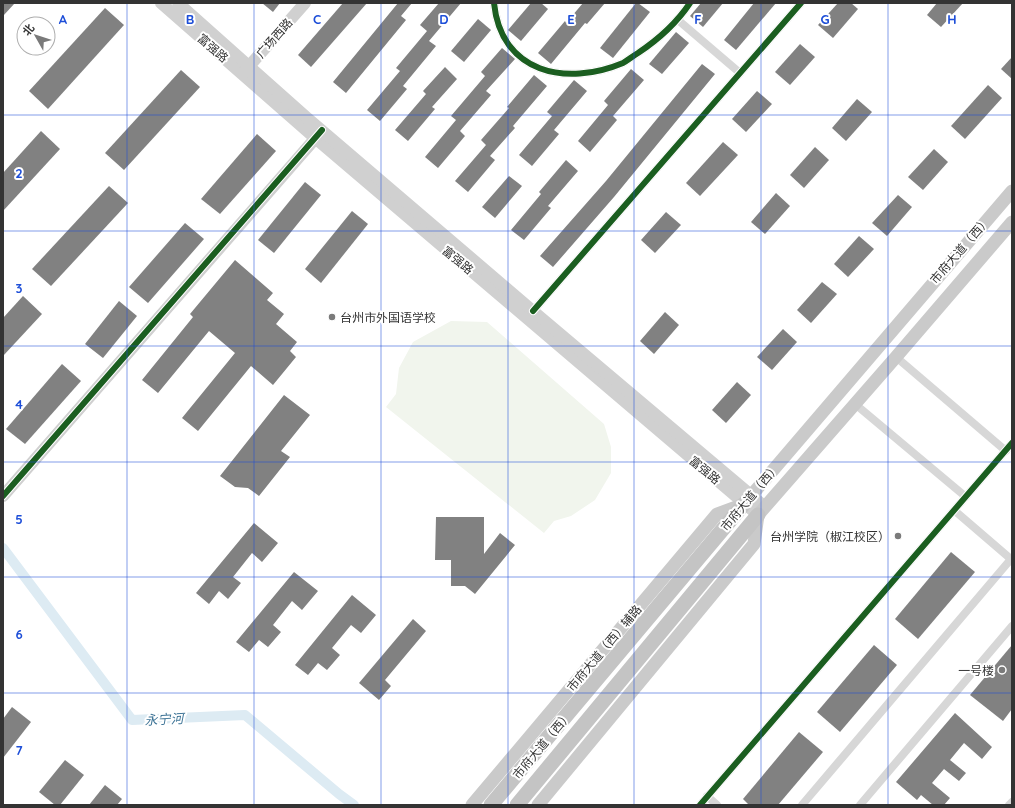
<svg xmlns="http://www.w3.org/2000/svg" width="1015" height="808" font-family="Quicksand,'Noto Sans SC',sans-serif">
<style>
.green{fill:#f1f5ed}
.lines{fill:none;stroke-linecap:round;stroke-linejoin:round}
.canal{stroke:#ddebf3;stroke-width:10}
.building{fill:#818181}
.street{stroke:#d7d7d7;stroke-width:8}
.secondary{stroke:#d0d0d0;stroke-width:12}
.primary{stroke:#cacaca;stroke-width:13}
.highway{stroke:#c4c4c4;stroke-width:15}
.cycleway-casing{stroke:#fff;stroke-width:8}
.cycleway{stroke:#1b5e20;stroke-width:6}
.grid{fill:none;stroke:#1d4ed8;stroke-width:1;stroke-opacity:0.55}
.poi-dot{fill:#7a7a7a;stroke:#fff;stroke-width:1.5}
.labels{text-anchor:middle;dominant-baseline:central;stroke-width:4;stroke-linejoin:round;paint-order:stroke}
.street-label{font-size:12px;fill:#333;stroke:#fff}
.poi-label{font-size:12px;fill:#333;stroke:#fff;text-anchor:end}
.water-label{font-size:13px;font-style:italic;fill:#3f7597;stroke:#fff}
.grid-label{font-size:13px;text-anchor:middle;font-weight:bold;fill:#1d4ed8;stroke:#fff;stroke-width:4;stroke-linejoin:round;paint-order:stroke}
</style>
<rect width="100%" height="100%" fill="#fff"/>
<path class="green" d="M451,321L487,322L604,424L611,447V473L595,500L571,516L554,521L544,533L386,407L396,394L399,368L413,342Z"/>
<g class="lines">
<path class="canal" d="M3,548L132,720L245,715L339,794L354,805"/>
</g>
<g class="building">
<path d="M3,3H15L3,16Z"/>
<path d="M262,3H280L273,12Z"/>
<path d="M343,3H367L311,67L298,55Z"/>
<path d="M398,3H412L401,16L406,20L346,93L333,82Z"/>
<path d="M439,3H461L429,41L436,46L403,86L407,89L380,121L367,110L400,71L396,68L427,31L420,25Z"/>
<path d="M531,3H541L548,9L521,41L508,30Z"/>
<path d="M583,3H605L587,24L585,23L551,64L538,53L565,21L566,23Z"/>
<path d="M636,3H638L650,12L613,58L600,48Z"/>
<path d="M701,3H723L703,27L690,16Z"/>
<path d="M754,3H776L736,50L724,40Z"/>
<path d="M838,3H851L858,9L833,38L818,25Z"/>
<path d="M937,3H963L941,27L927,15Z"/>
<path d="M105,8L124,25L48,109L29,91Z"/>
<path d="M478,19L491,30L464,62L451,51Z"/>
<path d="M676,32L689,43L662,74L649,64Z"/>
<path d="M800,44L815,57L790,85L775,72Z"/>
<path d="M502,48L515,59L486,91L491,95L460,131L465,136L438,168L425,157L456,120L451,116L485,76L481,72Z"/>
<path d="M1012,57V79L1001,69Z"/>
<path d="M702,64L715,74L614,197L553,267L540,256L606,181Z"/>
<path d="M445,67L457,79L432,107L435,109L408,141L395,130L426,94L423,91Z"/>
<path d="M631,69L644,80L613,116L617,120L590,152L578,141L608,105L604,101Z"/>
<path d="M181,70L200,87L124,170L105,153Z"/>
<path d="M534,75L547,86L513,126L515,128L490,156L495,160L468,192L455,181L486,145L481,140L509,108L507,107Z"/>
<path d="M574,80L587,91L554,130L559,134L532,166L519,155L552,116L547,112Z"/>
<path d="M988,85L1002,98L965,139L951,126Z"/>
<path d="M757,91L772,104L746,132L732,119Z"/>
<path d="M857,99L872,112L846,141L832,128Z"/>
<path d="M41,131L60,149L3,211V173Z"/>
<path d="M257,134L276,151L220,214L201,199Z"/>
<path d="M723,142L738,155L700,196L686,183Z"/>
<path d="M815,147L829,160L804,188L790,175Z"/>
<path d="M934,149L948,162L923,190L908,177Z"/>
<path d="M566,160L578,171L548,206L551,208L524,240L511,230L541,194L539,192Z"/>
<path d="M509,176L522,186L495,218L482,207Z"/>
<path d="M305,182L321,195L274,253L258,240Z"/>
<path d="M109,186L128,203L51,286L32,269Z"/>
<path d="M776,193L790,206L765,234L751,222Z"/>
<path d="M898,195L912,207L887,236L872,223Z"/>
<path d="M352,211L368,224L321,283L305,269Z"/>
<path d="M666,212L681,225L655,253L641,240Z"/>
<path d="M185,223L204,239L148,303L129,287Z"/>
<path d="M859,236L874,249L848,277L834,264Z"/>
<path d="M235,260L273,293L267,300L284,314L276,324L297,342L290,351L296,357L273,385L251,366L198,431L182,418L235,353L209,331L158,393L142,380L193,317L190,314Z"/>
<path d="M822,282L837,294L811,323L797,310Z"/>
<path d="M23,296L42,314L3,356V318Z"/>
<path d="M119,301L137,316L103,358L85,344Z"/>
<path d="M665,312L679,325L654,354L640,341Z"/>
<path d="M783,329L797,342L772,370L757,357Z"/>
<path d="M62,364L81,381L25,444L6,429Z"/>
<path d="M737,382L751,395L726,423L712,410Z"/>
<path d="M284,395L310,415L281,451L290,457L259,496L248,488L235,487L220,476Z"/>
<path d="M436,517H484V554L500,533L515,545L475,594L465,586H451V560H435Z"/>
<path d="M254,523L278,543L262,562L252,553L233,577L241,583L228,599L219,591L209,604L196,593Z"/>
<path d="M951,552L975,572L918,639L895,619Z"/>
<path d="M294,572L318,591L302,610L292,601L273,625L281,632L268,647L259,640L249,652L236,642Z"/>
<path d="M352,595L376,615L361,633L351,625L332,648L340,655L327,670L318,663L308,675L295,665Z"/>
<path d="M413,619L426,631L385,680L391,686L379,700L359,683Z"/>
<path d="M874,645L897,665L840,732L817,712Z"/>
<path d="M1012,645V709L1003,721L970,695Z"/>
<path d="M12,707L31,722L3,758V719Z"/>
<path d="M955,713L992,747L982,759L964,743L950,760L966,773L959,781L944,769L932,783L950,798L944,805H933L921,795L917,800L896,782Z"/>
<path d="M799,732L823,752L778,805H749L743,799Z"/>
<path d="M65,760L84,775L60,805H55L39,792Z"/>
<path d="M105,785L122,799L117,805H89Z"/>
</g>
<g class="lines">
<g class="street">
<path d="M494,3C501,73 566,87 623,63C628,60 633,56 638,53C659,39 676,24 690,3"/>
<path d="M678,20L740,73"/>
<path d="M533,311L801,3"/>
<path d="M896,357L1006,451"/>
<path d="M855,404L966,497"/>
<path d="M955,511L1012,560"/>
<path d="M707,796L717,805"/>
<path d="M700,805L1012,443"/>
<path d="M802,805L1011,559"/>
<path d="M860,805L1012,626"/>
<path d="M1009,805L1012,802"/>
</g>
<g class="secondary">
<path d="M161,3L315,138L758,515"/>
<path d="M178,3L306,117L533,311L765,507"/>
<path d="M243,73L305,3"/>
<path d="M3,496L320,133"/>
</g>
<g class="primary">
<path d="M472,805L717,514L744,504L1012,191"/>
<path d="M538,805L754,544L758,515L896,357L1012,222"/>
</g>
<g class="highway">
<path d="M491,805L744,504"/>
<path d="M517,805L758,515"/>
</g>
<defs>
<g id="cycleway">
<path d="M494,3C501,73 566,87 623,63C628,60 633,56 638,53C659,39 676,24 690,3"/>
<path d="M533,311L801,3"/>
<path d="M3,496L322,130"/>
<path d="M700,805L1012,443"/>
</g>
</defs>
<use href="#cycleway" class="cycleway-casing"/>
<use href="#cycleway" class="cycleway"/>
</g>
<path class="grid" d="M127,3V805M254,3V805M381,3V805M508,3V805M634,3V805M761,3V805M888,3V805M3,115H1012M3,231H1012M3,346H1012M3,462H1012M3,577H1012M3,693H1012"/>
<g class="poi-dot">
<circle cx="332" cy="317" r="4"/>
<circle cx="898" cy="536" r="4"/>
<circle cx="1002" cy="670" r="4"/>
</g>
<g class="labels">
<g class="street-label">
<text transform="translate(274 38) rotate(-49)">广场西路</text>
<text transform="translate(213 48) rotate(41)">富强路</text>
<text transform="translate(960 250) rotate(-49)">市府大道（西）</text>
<text transform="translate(458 260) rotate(40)">富强路</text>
<text transform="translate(705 470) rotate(40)">富强路</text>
<text transform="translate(750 497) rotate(-50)">市府大道（西）</text>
<text transform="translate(604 648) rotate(-50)">市府大道（西）辅路</text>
<text transform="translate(542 745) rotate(-50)">市府大道（西）</text>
</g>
<g class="poi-label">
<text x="340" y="317" text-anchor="start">台州市外国语学校</text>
<text x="890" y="536">台州学院（椒江校区）</text>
<text x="994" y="670">一号楼</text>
</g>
<g class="water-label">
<text transform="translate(164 719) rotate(-3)">永宁河</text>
</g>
</g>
<g class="grid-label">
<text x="63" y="24">A</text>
<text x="190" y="24">B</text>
<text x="317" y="24">C</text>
<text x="444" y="24">D</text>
<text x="571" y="24">E</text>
<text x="698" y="24">F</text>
<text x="825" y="24">G</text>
<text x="952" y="24">H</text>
<text x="19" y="178">2</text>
<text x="19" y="293">3</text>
<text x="19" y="409">4</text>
<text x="19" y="524">5</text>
<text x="19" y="639">6</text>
<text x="19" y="755">7</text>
</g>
<rect width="1015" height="808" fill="none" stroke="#333333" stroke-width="8"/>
<g transform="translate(36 36) rotate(309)"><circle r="19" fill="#ffffff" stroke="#adadad"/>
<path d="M0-3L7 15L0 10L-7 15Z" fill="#7a7a7a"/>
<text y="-6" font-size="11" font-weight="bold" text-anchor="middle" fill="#333333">北</text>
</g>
</svg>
